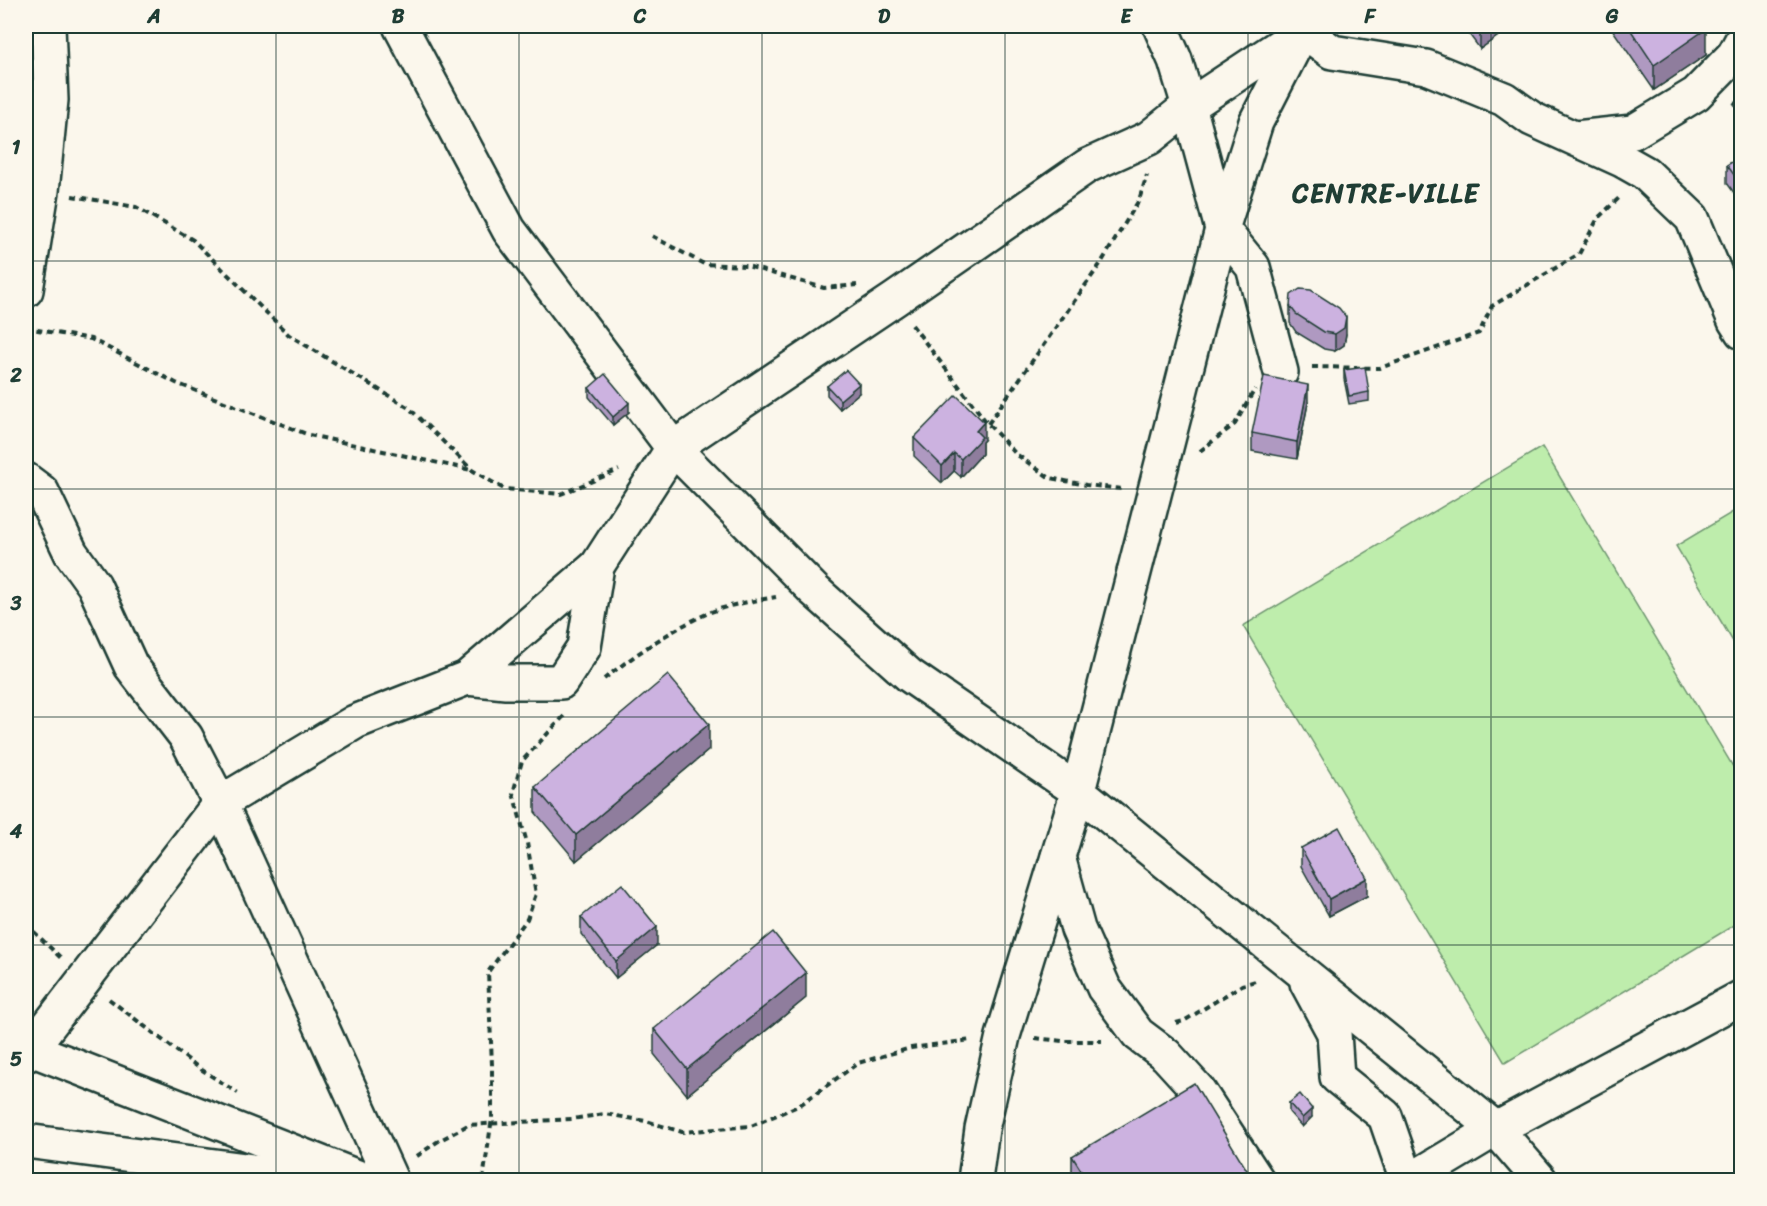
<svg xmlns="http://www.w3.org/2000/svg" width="1767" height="1206" font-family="Sriracha,sans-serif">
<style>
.green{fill:#beedac;stroke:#6e9570;stroke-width:1.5}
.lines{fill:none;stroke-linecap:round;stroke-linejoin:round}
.minor-casing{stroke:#1f3d34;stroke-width:38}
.path{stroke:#1f3d34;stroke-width:4;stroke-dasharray:6 4.5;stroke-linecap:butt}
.minor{stroke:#fbf7ec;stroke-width:33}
.wall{fill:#af99c1;stroke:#1f3d34;stroke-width:1.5}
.shaded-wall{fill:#8f7d9d;stroke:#1f3d34;stroke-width:1.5}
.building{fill:#ccb2e0;stroke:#1f3d34;stroke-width:1.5}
.grid{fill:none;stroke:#1f3d34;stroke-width:1.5;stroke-opacity:0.55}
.labels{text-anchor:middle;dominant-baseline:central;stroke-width:5;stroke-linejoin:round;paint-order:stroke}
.district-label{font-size:26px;font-weight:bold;letter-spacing:1.5px;fill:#1f3d34;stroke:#fbf7ec}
.neatline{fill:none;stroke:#1f3d34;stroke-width:2}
.grid-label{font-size:20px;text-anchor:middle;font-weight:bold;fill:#1f3d34}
</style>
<rect width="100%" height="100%" fill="#fbf7ec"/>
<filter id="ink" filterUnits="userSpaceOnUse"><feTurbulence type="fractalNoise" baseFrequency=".0167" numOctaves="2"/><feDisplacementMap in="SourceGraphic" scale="12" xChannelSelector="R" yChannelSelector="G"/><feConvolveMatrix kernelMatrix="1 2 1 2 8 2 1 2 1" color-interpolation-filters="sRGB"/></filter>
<g filter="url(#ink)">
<g class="green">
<path d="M1542,447L1741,780V921L1505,1063L1243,626Z"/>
<path d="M1741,507V655L1676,546Z"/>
</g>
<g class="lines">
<defs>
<g id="minor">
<path d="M400,26L509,230L673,448L815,591L909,675L1078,791L1496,1129L1540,1180"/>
<path d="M1160,26L1175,60L1189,106L1222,229L1253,267L1281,372"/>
<path d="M1576,138L1633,132L1696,94L1734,55L1742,40"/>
<path d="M26,290L42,191L51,100L48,26"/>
<path d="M26,480L42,492L71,553L94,585L131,666L186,737L220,803L391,1180"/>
<path d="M467,678L506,682H561L584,647L597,566"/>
<path d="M1058,857L1078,929L1104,988L1138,1034L1166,1055L1198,1090L1257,1180"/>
<path d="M1307,983L1334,1033L1337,1077L1385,1116L1407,1180"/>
<path d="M26,1047L365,1180"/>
<path d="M26,1055L220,803L355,722L467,678L597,566L673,448L895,299L1087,166L1149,138L1189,106L1301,32"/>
<path d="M26,1141L320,1180"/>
<path d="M975,1180L982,1129L1003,1036L1078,791L1222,229L1256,122L1303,30L1332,52L1426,67L1504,99L1532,119L1622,160L1645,173L1692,218L1735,321L1742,332"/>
<path d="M1411,1180L1496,1129L1742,997"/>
</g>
</defs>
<use href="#minor" class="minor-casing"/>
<g class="path">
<path d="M1734,102L1742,112"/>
<path d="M72,196L136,207L193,240L289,335L409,408L472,470L504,489L561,494L619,470"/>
<path d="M652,236L704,264L747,266L824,288L857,285"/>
<path d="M912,325L988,424L1016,454L1050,478L1086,485L1122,489"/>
<path d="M26,328L91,339L176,383L309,435L471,470"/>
<path d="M1312,367L1380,368L1479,333L1492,306L1579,254L1598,218L1620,197"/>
<path d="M988,424L1101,263L1139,200L1147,175"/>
<path d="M1200,451L1235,424L1255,389"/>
<path d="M604,679C636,654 673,628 711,612C732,604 754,601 776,597"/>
<path d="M1733,766L1742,760"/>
<path d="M26,924L62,959"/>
<path d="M109,999L199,1068L238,1093"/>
<path d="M1176,1023L1184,1021L1242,985L1259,980"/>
<path d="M1035,1038L1062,1041H1102"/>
<path d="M417,1156L437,1142L468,1125L572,1119L605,1114L646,1121L682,1132L751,1126L800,1105L858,1063L911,1048L971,1040"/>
<path d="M483,1180L492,1118V1065L488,972L527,919L536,894L527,843L513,793L522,761L565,715"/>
</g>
<use href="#minor" class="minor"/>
</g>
<g class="wall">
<path d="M1463,26H1512L1480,49Z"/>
<path d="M1610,26H1703L1706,55L1654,90Z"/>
<path d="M1742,156V204L1727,183V165Z"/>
<path d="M1290,306L1346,334L1344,345L1335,351L1324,349L1296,332L1290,323Z"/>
<path d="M1344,370L1369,392V401L1349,404L1344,379Z"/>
<path d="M827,386L859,393L840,409L827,395Z"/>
<path d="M589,388L629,412L613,425L589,397Z"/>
<path d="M1308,403L1297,459L1252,451V433Z"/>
<path d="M914,438L984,440L982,442V454L961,477L954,471L942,483L914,456Z"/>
<path d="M709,750L576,861L535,812V787Z"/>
<path d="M1301,848L1367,896L1329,916L1301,866Z"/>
<path d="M581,917L657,945L616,978L581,934Z"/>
<path d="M806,998L687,1095L654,1054V1029Z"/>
<path d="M1289,1103L1312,1117L1302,1127L1289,1112Z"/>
<path d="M1072,1156L1253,1180H1072Z"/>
</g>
<g class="shaded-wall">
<path d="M1488,26H1512L1480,49V31Z"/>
<path d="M1706,29V55L1654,90V65Z"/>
<path d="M1346,317V334L1344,345L1335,351V334Z"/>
<path d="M859,384V393L840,409V400Z"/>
<path d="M1308,385V403L1297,459V442Z"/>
<path d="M629,403V412L613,425V417Z"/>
<path d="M984,422V440L982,442V454L961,477V459L976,431Z"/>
<path d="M954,453V471L942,483V466Z"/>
<path d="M709,724V750L576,861V835Z"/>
<path d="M1367,878V896L1329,916V899Z"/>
<path d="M657,927V945L616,978V961Z"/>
<path d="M806,973V998L687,1095V1069Z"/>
<path d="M1312,1109V1117L1302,1127V1118Z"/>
</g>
<g class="building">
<path d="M1476,26H1488L1480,31Z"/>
<path d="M1628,26H1703L1706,29L1654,65Z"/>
<path d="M1742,156V186L1727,165Z"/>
<path d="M1300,289L1311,290L1339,308L1346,317L1344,328L1335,334L1324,332L1296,314L1290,306L1291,295Z"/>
<path d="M1365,367L1369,392L1349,396L1344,370Z"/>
<path d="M846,370L859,384L840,400L827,386Z"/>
<path d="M605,374L629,403L613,417L589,388Z"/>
<path d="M1264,376L1308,385L1297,442L1252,433Z"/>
<path d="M956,395L984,422L976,431L982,437L961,459L954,453L942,466L914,438Z"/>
<path d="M668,675L709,724L576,835L535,787Z"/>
<path d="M1339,827L1367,878L1329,899L1301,848Z"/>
<path d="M622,884L657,927L616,961L581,917Z"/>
<path d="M773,932L806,973L687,1069L654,1029Z"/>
<path d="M1194,1083L1253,1180H1087L1072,1156Z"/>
<path d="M1300,1094L1312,1109L1302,1118L1289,1103Z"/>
</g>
</g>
<path class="grid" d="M276,26V1180M519,26V1180M762,26V1180M1005,26V1180M1248,26V1180M1491,26V1180M26,261H1742M26,489H1742M26,717H1742M26,945H1742"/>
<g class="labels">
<g class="district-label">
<text x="1386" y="193">CENTRE-VILLE</text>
</g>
</g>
<rect width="1767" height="1206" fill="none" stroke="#fbf7ec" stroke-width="66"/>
<rect x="33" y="33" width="1701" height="1140" class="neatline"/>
<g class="grid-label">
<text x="154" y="23">A</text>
<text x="398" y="23">B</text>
<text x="640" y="23">C</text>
<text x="884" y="23">D</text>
<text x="1126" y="23">E</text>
<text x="1370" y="23">F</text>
<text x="1612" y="23">G</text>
<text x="16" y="154">1</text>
<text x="16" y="382">2</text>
<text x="16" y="610">3</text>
<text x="16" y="838">4</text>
<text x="16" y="1066">5</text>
</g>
</svg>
